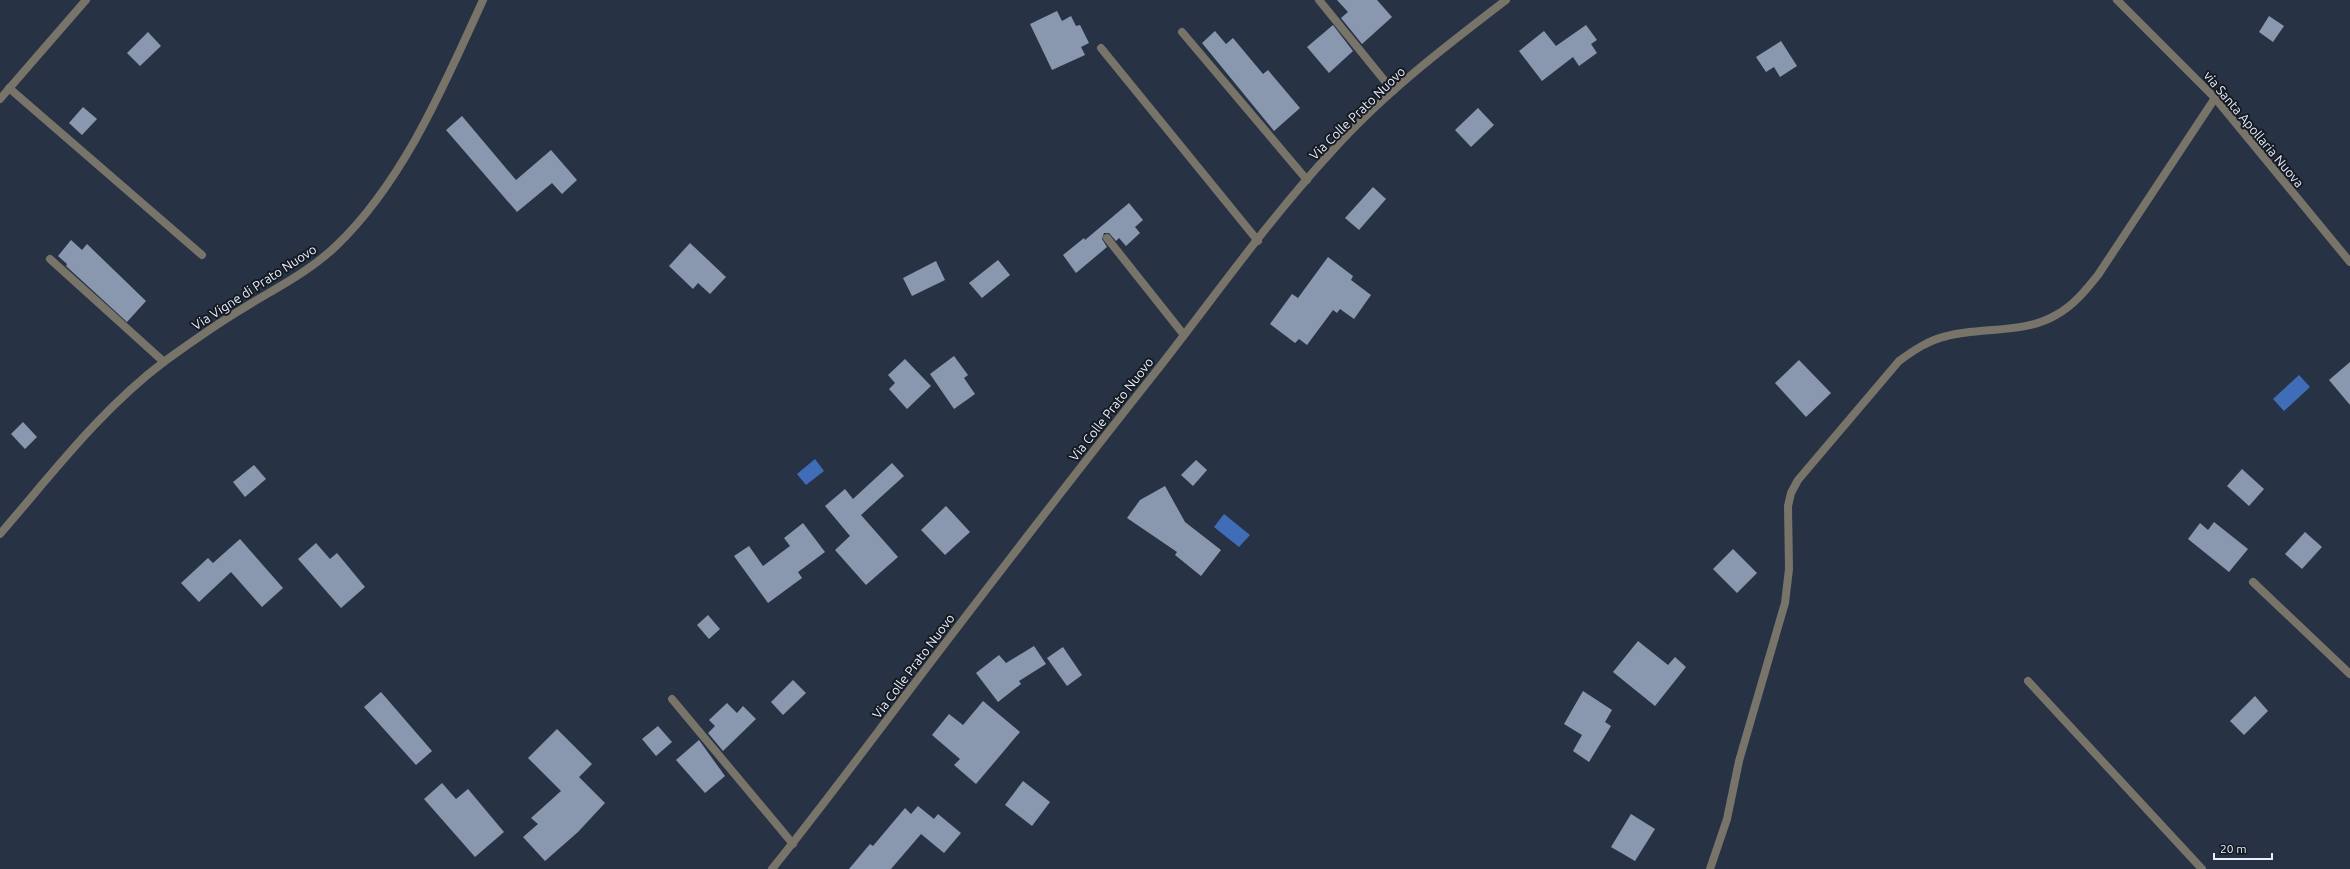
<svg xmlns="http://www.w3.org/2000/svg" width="2350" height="869" font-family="Ubuntu,sans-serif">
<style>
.water{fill:#3f6db7}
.building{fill:#8a98af}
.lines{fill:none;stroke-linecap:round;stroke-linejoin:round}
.service{stroke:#78746a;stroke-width:8}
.minor{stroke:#78746a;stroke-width:8}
.labels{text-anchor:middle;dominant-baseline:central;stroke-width:4;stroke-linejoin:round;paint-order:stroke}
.street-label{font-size:13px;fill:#e9f0fd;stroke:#151a23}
</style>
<rect width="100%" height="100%" fill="#273345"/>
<g class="water">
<path d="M2299,375L2310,387L2284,411L2273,399Z"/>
<path d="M815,459L824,471L806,485L797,474Z"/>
<path d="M1224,514L1250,535L1239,547L1214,527Z"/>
</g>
<g class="building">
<path d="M1337,0H1377L1392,17L1362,44L1341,18L1348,12Z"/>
<path d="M1057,11L1062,21L1071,16L1076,26L1080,25L1089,43L1081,47L1085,55L1052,70L1030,24Z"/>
<path d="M2269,16L2284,26L2273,42L2259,32Z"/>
<path d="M1333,25L1353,51L1329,73L1307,47Z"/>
<path d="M1586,25L1597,40L1591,44L1597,53L1579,66L1573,57L1542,81L1519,51L1544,31L1556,46Z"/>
<path d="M1215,31L1226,44L1233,38L1263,74L1268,70L1300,108L1274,131L1202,43Z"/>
<path d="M148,32L161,46L140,66L127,53Z"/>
<path d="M1781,41L1797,66L1780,77L1774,67L1766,72L1756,57Z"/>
<path d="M83,107L97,119L82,135L69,123Z"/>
<path d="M1478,108L1494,125L1471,147L1455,130Z"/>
<path d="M462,116L516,180L551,150L577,180L562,194L552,183L517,212L446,130Z"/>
<path d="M1373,187L1386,199L1359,230L1345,218Z"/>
<path d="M1129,203L1143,220L1135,227L1140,233L1126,246L1119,238L1116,241L1109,233H1104L1102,239L1107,247L1076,273L1063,255L1084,238L1085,240Z"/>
<path d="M71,240L82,250L87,244L146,301L127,322L66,266L67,264L58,256Z"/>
<path d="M690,243L726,277L710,294L698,283L693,289L669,266Z"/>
<path d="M1328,257L1353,276L1351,280L1371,295L1354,319L1340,309L1337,313L1333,310L1307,345L1299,339L1295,343L1270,324L1292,294L1298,298Z"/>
<path d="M998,260L1010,275L982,298L969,283Z"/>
<path d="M936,261L945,280L912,296L903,278Z"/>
<path d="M954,356L968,375L964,378L975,394L954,409L930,374Z"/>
<path d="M905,359L931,386L907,409L889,389L895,383L888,375Z"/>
<path d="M1799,360L1831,393L1806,417L1775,383Z"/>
<path d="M2350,362V405L2329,380Z"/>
<path d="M23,422L37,437L25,449L11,434Z"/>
<path d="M1196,460L1207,470L1193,486L1181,475Z"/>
<path d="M892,463L904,476L861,515L898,557L866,585L835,550L850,536L825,506L845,489L853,499Z"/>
<path d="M254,465L266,479L245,497L233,482Z"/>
<path d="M2242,469L2264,489L2249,506L2227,486Z"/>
<path d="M1165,486L1185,522L1221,550L1201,576L1175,555L1177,552L1127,518L1140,500Z"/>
<path d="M946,506L970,532L945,555L921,530Z"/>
<path d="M2214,522L2248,549L2229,572L2188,539L2200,523L2208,530Z"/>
<path d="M803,523L825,552L798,572L802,578L768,603L734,556L749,546L763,566L790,546L784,538Z"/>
<path d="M2305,532L2322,547L2302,569L2285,554Z"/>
<path d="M240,539L283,588L262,607L231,572L199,602L181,583L208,558L213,563Z"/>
<path d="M316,543L330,559L337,553L365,587L341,608L298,559Z"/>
<path d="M1733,549L1757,573L1737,593L1713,569Z"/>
<path d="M708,615L720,629L709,639L697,625Z"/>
<path d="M1638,641L1668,665L1675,657L1686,667L1655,706L1613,672Z"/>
<path d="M1034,646L1046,664L1019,681L1021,684L998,702L976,673L999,655L1006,663Z"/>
<path d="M1063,647L1082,675L1067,686L1047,658Z"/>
<path d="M793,680L806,693L783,715L771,702Z"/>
<path d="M1583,691L1612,710L1605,722L1611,726L1589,762L1573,751L1582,735L1564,724Z"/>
<path d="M381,692L432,751L416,765L364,707Z"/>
<path d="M2255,696L2268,711L2244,735L2230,721Z"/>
<path d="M983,701L1020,732L976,784L954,765L960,759L932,735L949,714L963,725Z"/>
<path d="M727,703L737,713L743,706L756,719L723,751L708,733L715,726L709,720Z"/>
<path d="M658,726L672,742L656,756L642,739Z"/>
<path d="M557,729L592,764L579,777L605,803L578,832L545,861L523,837L538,824L531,818L561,791L528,758Z"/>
<path d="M699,740L725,776L705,793L676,760Z"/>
<path d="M1023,781L1050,802L1032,826L1005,805Z"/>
<path d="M442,783L456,799L468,789L504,832L475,857L424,799Z"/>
<path d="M918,806L934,819L938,814L961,833L944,853L921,834L891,869H849L870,844L873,846L905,808L911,814Z"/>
<path d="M1631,814L1655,829L1635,861L1611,847Z"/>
</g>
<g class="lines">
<g class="service">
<path d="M1319,0L1393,91"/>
<path d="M1182,32L1307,180"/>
<path d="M1101,48L1258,241"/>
<path d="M9,88L202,255"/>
<path d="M1107,238L1184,335"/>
<path d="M50,259L164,362"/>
<path d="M2253,582L2350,674"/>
<path d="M2028,681L2202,869"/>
<path d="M672,699L793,844"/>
</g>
<g class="minor">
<path d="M2117,0L2215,98L2350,262"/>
<path d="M0,99L86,0"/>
<path d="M0,534C52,474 101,409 165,361C190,343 215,325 242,309C274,289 309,272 336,246C404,181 445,83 483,0"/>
<path d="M772,869C818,812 861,754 905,696C987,588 1070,480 1154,374C1213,299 1268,220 1333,150C1384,93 1446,46 1506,0"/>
<path d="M1710,869L1727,819L1739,761L1785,603L1789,569L1788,506L1791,493L1798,480L1899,361C1914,350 1929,340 1947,336C1982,327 2024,334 2056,315C2073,306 2086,290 2098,275L2215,98"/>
</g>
</g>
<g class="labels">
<g class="street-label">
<text transform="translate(1357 113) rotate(-44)">Via Colle Prato Nuovo</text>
<text transform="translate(2254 129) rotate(50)">via Santa Apollaria Nuova</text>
<text transform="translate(254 287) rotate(-33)">Via Vigne di Prato Nuovo</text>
<text transform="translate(1111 409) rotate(-52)">Via Colle Prato Nuovo</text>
<text transform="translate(913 666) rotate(-53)">Via Colle Prato Nuovo</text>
</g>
</g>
<path d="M2214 853v6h58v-6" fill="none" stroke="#e9f0fd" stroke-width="2"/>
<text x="2220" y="853" font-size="12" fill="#e9f0fd" stroke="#151a23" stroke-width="3" paint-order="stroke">20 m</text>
</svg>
